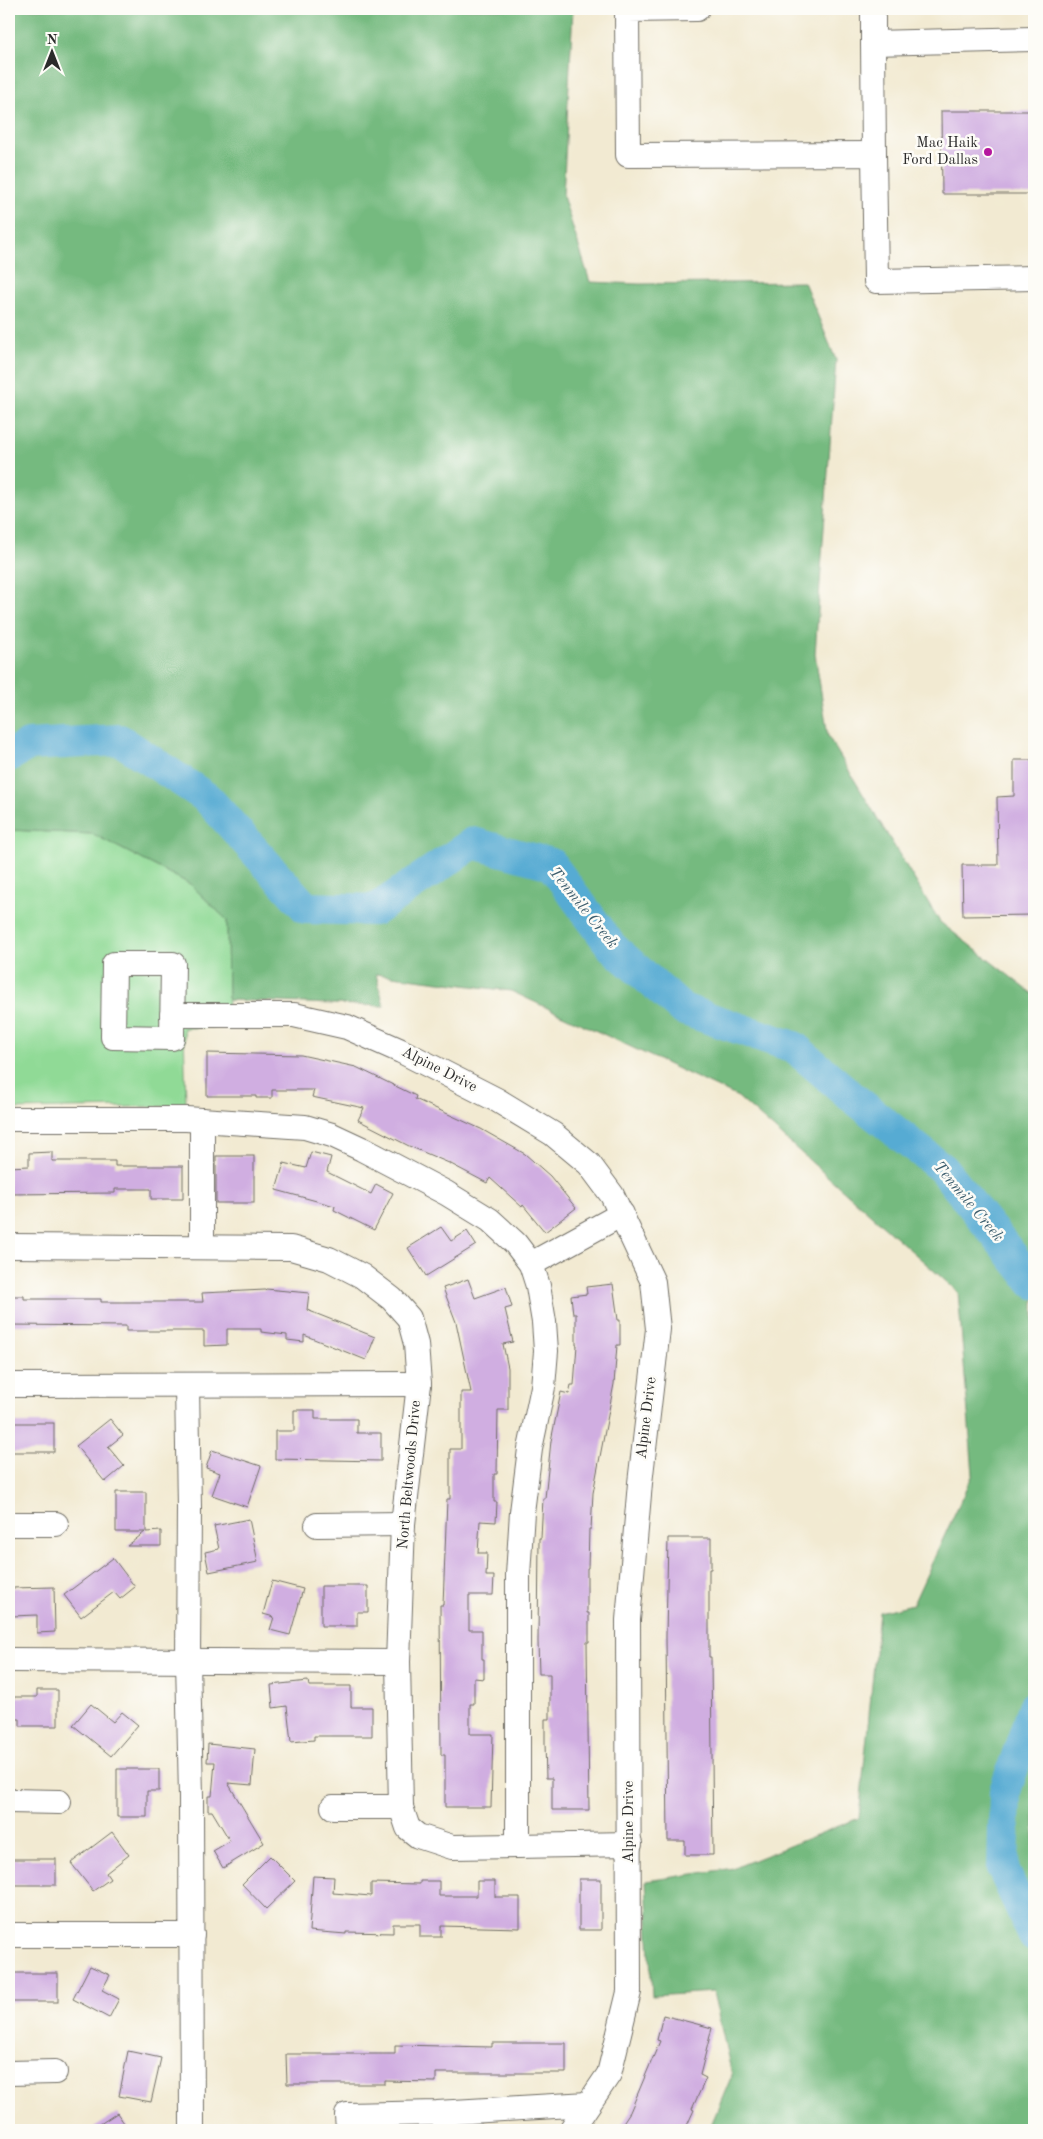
<svg xmlns="http://www.w3.org/2000/svg" width="1043" height="2139" font-family="'Old Standard TT',serif">
<style>
.green{fill:#90da96;stroke:#5e8260}
.forest{fill:#74ba7f;stroke:#507255}
.lines{fill:none;stroke-linecap:round;stroke-linejoin:round}
.river{stroke:#57abd3;stroke-width:32}
.building{fill:#d0aee1}
.minor-casing{stroke:#716e65;stroke-width:26}
.minor{stroke:#fff;stroke-width:24}
.poi-dot{fill:#b5179e;stroke:#fdfcf7;stroke-width:2}
.labels{text-anchor:middle;dominant-baseline:central;stroke-width:5;stroke-linejoin:round;paint-order:stroke}
.poi-label{font-size:15px;fill:#2b2b2b;stroke:#fdfcf7;text-anchor:end}
.street-label{font-size:15px;fill:#2b2b2b;stroke:#fdfcf7}
.water-label{font-size:16px;font-style:italic;fill:#3d5e6e;stroke:#fdfcf7}
</style>
<rect width="100%" height="100%" fill="#fdfcf7"/>
<filter id="ink" filterUnits="userSpaceOnUse"><feTurbulence type="fractalNoise" baseFrequency=".02" numOctaves="2"/><feDisplacementMap in="SourceGraphic" scale="10" xChannelSelector="R" yChannelSelector="G"/><feConvolveMatrix kernelMatrix="1 2 1 2 8 2 1 2 1" color-interpolation-filters="sRGB"/></filter>
<filter id="wash" filterUnits="userSpaceOnUse"><feTurbulence type="fractalNoise" baseFrequency=".0096" numOctaves="4" result="noise"/><feDisplacementMap in="SourceGraphic" scale="20" xChannelSelector="R" yChannelSelector="G"/><feGaussianBlur stdDeviation="1.12" result="paint"/><feColorMatrix in="noise" values="0 0 0 0 0 0 0 0 0 0 0 0 0 0 0 0 0 1.4 0 .05"/><feComposite in="paint" operator="in"/></filter>
<g filter="url(#wash)">
<rect width="100%" height="100%" fill="#f2ead2"/>
<path class="green" d="M9,830L93,834L190,884L227,920L228,1027L184,1028L186,1106L9,1109Z"/>
<path class="forest" d="M9,9H573L563,196L590,282L640,284L804,282L836,360L815,654L828,736L940,922L1034,995V2130H709L732,2075L713,1992L652,1996L646,1881L734,1868L859,1818L879,1612L913,1604L973,1474L958,1292L738,1097L511,991L376,974L384,1006L228,1000L227,920L190,884L93,834L9,830Z"/>
<g class="lines">
<g class="river">
<path d="M9,756L28,745L120,740L207,798L306,908L375,910L473,843L551,864L612,947L682,1009L794,1047L851,1096L943,1169L1034,1283"/>
<path d="M1034,1707L1005,1791L1003,1869L1034,1936"/>
</g>
</g>
<g id="blocks">
<g class="building">
<path d="M941,111H1034V194H942Z"/>
<path d="M1014,760H1034V915L963,916L962,865H998L997,797L1014,796Z"/>
<path d="M207,1053L301,1055L356,1067L416,1096L415,1099L481,1129L525,1154L550,1176L576,1208L545,1232L523,1205L522,1207L490,1178L487,1183L449,1163L409,1146L358,1120L364,1108L312,1097L314,1090H272V1098H256V1096H207Z"/>
<path d="M52,1152V1161H115V1166H183V1199H151V1189H115V1193L9,1194V1167L29,1166V1153Z"/>
<path d="M311,1152L331,1157L327,1172L371,1194L376,1184L393,1193L374,1230L334,1210L335,1206L276,1190L284,1163L306,1168Z"/>
<rect x="216" y="1156" width="38" height="47"/>
<path d="M441,1227L451,1241L467,1231L476,1245L426,1276L408,1248Z"/>
<path d="M468,1279L475,1298L506,1287L512,1307L505,1309L513,1342L503,1344L508,1368V1410H498L497,1474H494V1502H497L496,1522L480,1521L478,1553H487L486,1576H494L493,1595H469V1630H482V1659H484V1679L474,1678V1704H470V1734H493L491,1807H445V1755H441L440,1605H443L447,1499H450V1449H461V1392H471L456,1322L443,1288Z"/>
<path d="M613,1284L618,1320H620V1345H617L614,1384L593,1493L591,1529H589L588,1568H587V1613H589V1642H587L589,1810H552V1778H546L545,1743V1719H550V1674H539L538,1642L539,1538H541L543,1498H545L551,1441L561,1392L569,1394L571,1385H574L577,1345H576V1314H573L571,1296L587,1294L586,1287Z"/>
<path d="M266,1289L309,1293L307,1310L375,1337L366,1360L304,1335V1342L287,1340V1335L261,1332V1329H227V1345L204,1346V1331H126V1326L9,1325V1296H24V1299H101V1302H203L202,1293L265,1290Z"/>
<path d="M294,1410H315V1419H357V1433H381V1461L275,1459V1431H294Z"/>
<path d="M110,1419L123,1435L108,1447L124,1466L105,1482L76,1446Z"/>
<rect x="9" y="1423" width="45" height="29"/>
<path d="M212,1450L261,1466L247,1507L212,1495L220,1473L206,1468Z"/>
<path d="M116,1492H146V1532L161,1531V1546H127L145,1532H116Z"/>
<path d="M249,1519L258,1562L209,1572L205,1552L219,1549L214,1526Z"/>
<path d="M668,1538H711V1569H709V1657H711L713,1855H685V1841H668L666,1636Z"/>
<path d="M113,1558L135,1587L120,1599L114,1592L81,1617L64,1595Z"/>
<path d="M272,1581L303,1589L290,1635L270,1630L274,1617L263,1614Z"/>
<path d="M321,1586H368V1612H357V1626H321Z"/>
<path d="M54,1587L55,1632L37,1633V1615L12,1616L11,1588Z"/>
<path d="M308,1681L309,1686H351V1707H372V1736H314V1740L291,1742L287,1706L273,1708L271,1685Z"/>
<path d="M37,1690H58V1726H20V1719H9V1697H37Z"/>
<path d="M91,1704L113,1722L122,1712L138,1725L111,1756L73,1725Z"/>
<path d="M208,1744L255,1749L252,1785L228,1783L264,1843L223,1868L213,1851L230,1841L212,1811H208V1796H212L215,1762H207Z"/>
<path d="M117,1769H159V1791H147V1817H117Z"/>
<path d="M112,1832L129,1855L106,1873L110,1879L93,1891L71,1863Z"/>
<path d="M270,1856L295,1881L266,1909L242,1884Z"/>
<rect x="9" y="1859" width="47" height="26"/>
<path d="M313,1876L334,1877L333,1893L371,1896V1883L420,1884V1881H439V1896H477V1881H495V1897H520V1928L441,1926V1937H420V1924H393V1933L346,1932V1934L309,1931Z"/>
<rect x="579" y="1879" width="22" height="51"/>
<path d="M90,1966L110,1975L102,1990L119,1999L109,2018L73,1999Z"/>
<rect x="9" y="1973" width="49" height="29"/>
<path d="M663,2015L712,2028L700,2075L706,2078L692,2109L694,2110L685,2130H618L630,2112L660,2041L657,2040Z"/>
<path d="M492,2043H566V2073H436V2082L385,2081V2084H287L286,2054H395V2045L492,2047Z"/>
<path d="M128,2051L161,2058L151,2102L119,2096Z"/>
<path d="M117,2113L129,2130H91Z"/>
</g>
</g>
</g>
<g filter="url(#ink)">
<use href="#blocks" fill-opacity="0" stroke="#716e65" stroke-width="1"/>
<g class="lines">
<defs>
<g id="minor">
<path d="M697,9L627,10L628,155L874,154L876,281L1034,278"/>
<path d="M873,9V43L1034,39"/>
<path d="M873,43L874,154"/>
<path d="M114,964H173L172,1038L113,1037Z"/>
<path d="M172,1015H294L347,1027L401,1051L497,1100L553,1134L589,1164L612,1195L653,1282L658,1329L640,1483L628,1620L629,1992L609,2074L571,2130"/>
<path d="M9,1119H186L305,1127L332,1135L362,1149L446,1193L490,1220L515,1243L531,1264L538,1286L544,1322L546,1351L543,1387L530,1449L522,1512L518,1575V1846"/>
<path d="M202,1120V1246"/>
<path d="M9,1246L291,1248L329,1259L362,1276L392,1299L409,1318L416,1344L419,1384L403,1524L398,1662L401,1807L408,1828L418,1836L452,1847L630,1844"/>
<path d="M531,1264L622,1214"/>
<path d="M9,1385L419,1384"/>
<path d="M187,1385L189,1508L188,1660L191,1797L192,2130"/>
<path d="M9,1524H56"/>
<path d="M317,1525L403,1524"/>
<path d="M9,1660L398,1662"/>
<path d="M9,1801L59,1802"/>
<path d="M333,1807H401"/>
<path d="M9,1935H192"/>
<path d="M9,2073L55,2072"/>
<path d="M348,2130L347,2115L437,2113L588,2104"/>
</g>
</defs>
<use href="#minor" class="minor-casing"/>
<use href="#minor" class="minor"/>
</g>
</g>
<circle class="poi-dot" cx="988" cy="152" r="5"/>
<g class="labels">
<g class="poi-label">
<text x="978" y="143">Mac Haik<tspan x="978" dy="17">Ford Dallas</tspan></text>
</g>
<g class="street-label">
<text transform="translate(439 1070) rotate(27)">Alpine Drive</text>
<text transform="translate(647 1418) rotate(-83)">Alpine Drive</text>
<text transform="translate(410 1475) rotate(-85)">North Beltwoods Drive</text>
<text transform="translate(629 1822) rotate(-90)">Alpine Drive</text>
</g>
<g class="water-label">
<text transform="translate(583 908) rotate(51)">Tenmile Creek</text>
<text transform="translate(968 1202) rotate(50)">Tenmile Creek</text>
</g>
</g>
<rect width="1043" height="2139" fill="none" stroke="#fdfcf7" stroke-width="30"/>
<g transform="translate(52 52)" stroke="#fdfcf7" stroke-width="4" paint-order="stroke">
<path d="M0-4L9 19L0 12L-9 19Z" fill="#2b2b2b"/>
<text y="-8" font-size="14" font-weight="bold" text-anchor="middle" fill="#2b2b2b">N</text>
</g>
</svg>
